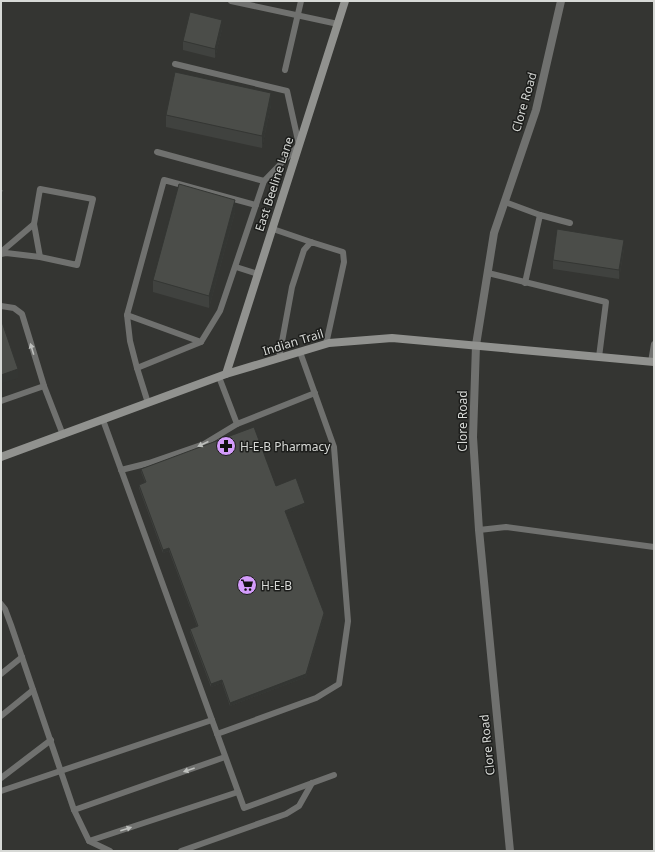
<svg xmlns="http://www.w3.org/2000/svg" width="655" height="852" font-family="'Noto Sans',sans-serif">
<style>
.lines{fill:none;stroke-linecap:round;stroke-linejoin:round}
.lane{stroke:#70716f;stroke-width:6}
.street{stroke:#70716f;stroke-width:8}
.secondary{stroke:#91928f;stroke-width:8}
.wall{fill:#40423f}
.shaded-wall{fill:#343633}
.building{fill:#4b4d49;stroke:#343633}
.oneway{fill:#bdbfbc}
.labels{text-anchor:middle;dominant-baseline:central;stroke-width:3;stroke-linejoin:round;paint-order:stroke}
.street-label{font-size:12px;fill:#d7d9d6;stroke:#1c1d1b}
.poi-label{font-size:12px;fill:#d7d9d6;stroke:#1c1d1b;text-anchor:start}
</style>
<rect width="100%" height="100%" fill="#343532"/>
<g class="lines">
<g class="lane">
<path d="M231,1L338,24"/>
<path d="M285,70L301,1"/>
<path d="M157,152L264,181L299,145L287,91L175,64"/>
<path d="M505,202L540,215"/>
<path d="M34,224L40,257"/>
<path d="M273,229L311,242"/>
<path d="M1,252L34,224L40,189L93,199L77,265L40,257L6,253L1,254"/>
<path d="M236,267L258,274"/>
<path d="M488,273L606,302L599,357"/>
<path d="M525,283L540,215L570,223"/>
<path d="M1,306L14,308L22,314L44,386"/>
<path d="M127,315L201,342L220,311L264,181"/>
<path d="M279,358L292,287L304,250L311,242L343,252L344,262L326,344"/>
<path d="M651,362L654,344"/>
<path d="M137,368L201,342"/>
<path d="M219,377L237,424L315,393"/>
<path d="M1,401L44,386L63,435"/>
<path d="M148,403L137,368L130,341L127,315L164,180L256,205"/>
<path d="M103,420L244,808L334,775"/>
<path d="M121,470L149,463L204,444L237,424"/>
<path d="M479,530L506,527L654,547"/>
<path d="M1,604L5,609L11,625L74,810L89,841L110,851"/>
<path d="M1,674L22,657"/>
<path d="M1,716L33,690"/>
<path d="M217,734L316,698L339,684L348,621L334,447L300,352"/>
<path d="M1,778L51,740"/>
<path d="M1,791L212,720"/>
<path d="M74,810L225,757"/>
<path d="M89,841L238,792"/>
<path d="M181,851L286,814L299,806L312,783"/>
</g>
<path class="street" d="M510,851L479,530L473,437L476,345L494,233L536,110L561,1"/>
<g class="secondary">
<path d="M226,374L345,1"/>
<path d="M1,457L226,374L329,343L392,338L654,362"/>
</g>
</g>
<g class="wall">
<path d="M222,29L215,58L183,50V41Z"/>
<path d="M271,105L262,148L166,127V115Z"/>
<path d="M235,212L209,308L153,292V280Z"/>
<path d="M624,249L619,279L553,269V260Z"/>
<path d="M141,469L276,486L305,506L286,513L324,616L306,677L230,706L222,683L211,687L190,632V629L197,626L169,551L163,553L139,488V485L145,482L141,472Z"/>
</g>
<g class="shaded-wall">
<path d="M222,20V29L215,58V49Z"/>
<path d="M271,93V105L262,148V136Z"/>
<path d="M4,191V203L2,205L1,216V193Z"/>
<path d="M235,200V212L209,308V296Z"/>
<path d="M624,240V249L619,279V270Z"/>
<path d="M18,369V378L1,384V375Z"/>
<path d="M305,503V506L285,514V511Z"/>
<path d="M169,548V551L163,553V550Z"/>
<path d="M324,613V616L306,677L230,706V703Z"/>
<path d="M222,680V683L211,687V684Z"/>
</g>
<g class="building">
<path d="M190,12L222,20L215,49L183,41Z"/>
<path d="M175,72L271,93L262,136L166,115Z"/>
<path d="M179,184L235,200L209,296L153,280Z"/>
<path d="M1,188L4,191L1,193Z"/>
<path d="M557,229L624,240L619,270L553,260Z"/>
<path d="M2,322L18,369L1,375V323Z"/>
<path d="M254,427L276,486L296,478L305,503L285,511L324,613L306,674L230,703L222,680L211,684L190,629L198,626L169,548L163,550L139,485L146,482L141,469Z"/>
</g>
<defs><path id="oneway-solid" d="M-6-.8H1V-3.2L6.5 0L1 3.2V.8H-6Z"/></defs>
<g class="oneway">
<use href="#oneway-solid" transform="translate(32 349) rotate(-107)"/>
<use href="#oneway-solid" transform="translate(203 444) rotate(155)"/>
<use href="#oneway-solid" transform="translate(189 770) rotate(161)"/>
<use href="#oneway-solid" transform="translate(126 829) rotate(-18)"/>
</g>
<defs>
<symbol id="pharmacy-disc" viewBox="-11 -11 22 22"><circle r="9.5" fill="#d49cfb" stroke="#1c1d1b"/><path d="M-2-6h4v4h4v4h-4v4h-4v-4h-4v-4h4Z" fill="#111"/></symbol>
<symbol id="supermarket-disc" viewBox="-11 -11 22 22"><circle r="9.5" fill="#d49cfb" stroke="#1c1d1b"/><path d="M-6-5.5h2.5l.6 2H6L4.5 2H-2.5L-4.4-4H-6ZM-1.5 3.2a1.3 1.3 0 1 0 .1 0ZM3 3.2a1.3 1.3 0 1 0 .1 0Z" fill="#111"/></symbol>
</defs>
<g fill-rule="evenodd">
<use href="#pharmacy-disc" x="215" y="435" width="22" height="22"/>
<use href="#supermarket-disc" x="236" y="574" width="22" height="22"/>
</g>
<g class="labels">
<g class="street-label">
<text transform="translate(524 102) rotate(-74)">Clore Road</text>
<text transform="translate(274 184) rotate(-72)">East Beeline Lane</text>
<text transform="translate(293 342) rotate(-17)">Indian Trail</text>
<text transform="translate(462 421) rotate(-90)">Clore Road</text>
<text transform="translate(487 745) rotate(-96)">Clore Road</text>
</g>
<g class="poi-label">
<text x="240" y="446">H-E-B Pharmacy</text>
<text x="261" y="585">H-E-B</text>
</g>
</g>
<rect width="655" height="852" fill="none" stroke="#d7d9d6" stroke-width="4"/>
</svg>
